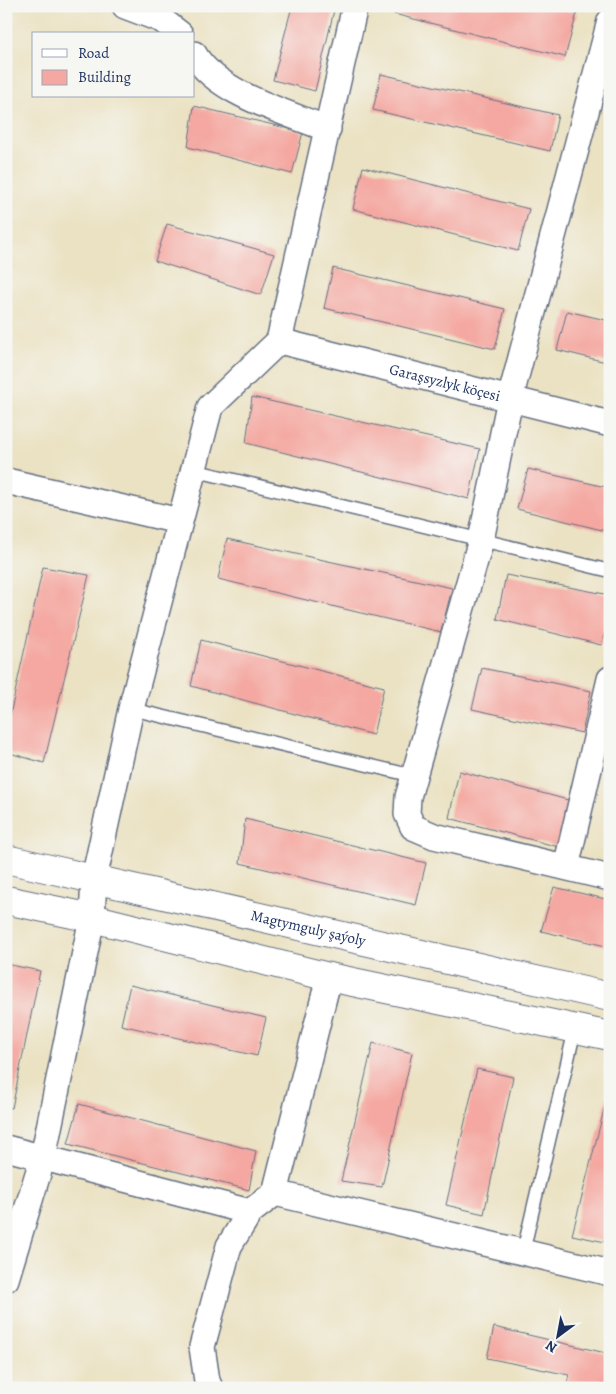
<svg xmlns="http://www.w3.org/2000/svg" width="616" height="1394" font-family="Alegreya,serif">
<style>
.building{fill:#f4a8a1}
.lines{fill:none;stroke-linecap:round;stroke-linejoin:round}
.service-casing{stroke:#646e81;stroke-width:15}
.minor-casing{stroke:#646e81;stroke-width:28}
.tertiary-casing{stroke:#646e81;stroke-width:30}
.service{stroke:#fff;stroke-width:12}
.minor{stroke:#fff;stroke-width:25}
.tertiary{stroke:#fff;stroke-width:28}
.labels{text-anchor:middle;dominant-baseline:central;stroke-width:4.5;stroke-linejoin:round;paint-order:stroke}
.street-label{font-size:15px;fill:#1b2f5e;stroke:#f6f6f2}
</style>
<rect width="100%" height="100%" fill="#f6f6f2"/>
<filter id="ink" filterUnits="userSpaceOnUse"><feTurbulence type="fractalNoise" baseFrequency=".02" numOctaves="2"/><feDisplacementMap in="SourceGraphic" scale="10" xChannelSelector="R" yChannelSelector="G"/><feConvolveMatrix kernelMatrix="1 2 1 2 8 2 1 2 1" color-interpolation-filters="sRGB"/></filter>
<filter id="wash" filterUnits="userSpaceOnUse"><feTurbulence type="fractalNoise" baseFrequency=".0096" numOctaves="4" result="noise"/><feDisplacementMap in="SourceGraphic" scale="20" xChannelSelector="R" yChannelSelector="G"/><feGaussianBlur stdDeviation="1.12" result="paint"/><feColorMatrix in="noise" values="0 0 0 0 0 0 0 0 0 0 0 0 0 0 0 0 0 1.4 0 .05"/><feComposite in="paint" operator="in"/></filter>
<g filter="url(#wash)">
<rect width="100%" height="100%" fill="#ebe2c3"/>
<g id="blocks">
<g class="building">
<path d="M292,6H335L315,91L273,80Z"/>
<path d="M396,6H552L577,13L565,57L394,14Z"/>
<path d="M381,74L558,115L550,151L373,110Z"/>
<path d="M194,106L303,132L292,174L188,147Z"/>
<path d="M363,167L529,209L518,251L353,209Z"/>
<path d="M167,224L274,254L261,295L155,261Z"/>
<path d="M333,268L505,309L495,349L324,308Z"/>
<path d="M567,311L610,321V363L557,350Z"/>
<path d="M252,397L480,449L469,499L246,443Z"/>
<path d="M528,469L610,488V532L517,509Z"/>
<path d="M227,539L452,588L441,632L218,579Z"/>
<path d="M43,567L89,575L44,763L6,752V733Z"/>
<path d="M506,575L610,595V617L601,645L497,619Z"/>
<path d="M201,640L384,687L373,735L191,686Z"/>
<path d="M482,668L591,691L582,733L472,709Z"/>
<path d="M459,771L568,800L559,847L449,818Z"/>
<path d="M245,819L426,863L416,905L240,863Z"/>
<path d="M554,887L610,900V947L541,931Z"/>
<path d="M6,964L40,971L12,1108L6,1107Z"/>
<path d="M130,985L266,1018L257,1056L121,1025Z"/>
<path d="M373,1043L412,1053L382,1187L341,1181Z"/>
<path d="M477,1069L513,1077L484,1214L446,1205Z"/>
<path d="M607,1098L610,1099V1243L572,1235Z"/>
<path d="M79,1104L256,1151L249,1190L68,1144Z"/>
<path d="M494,1327L610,1354V1386L601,1384L600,1388H566L569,1375L487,1358Z"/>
</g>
</g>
</g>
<g filter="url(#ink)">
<use href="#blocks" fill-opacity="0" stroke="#646e81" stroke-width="1"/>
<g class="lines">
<defs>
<g id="service">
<path d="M193,470L610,571"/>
<path d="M131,709L414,776"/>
<path d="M523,1252L575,1029"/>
</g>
<g id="minor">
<path d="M125,6L162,20L180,34"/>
<path d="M610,21L510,399L481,540L408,797L407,814L413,827L434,836L610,878"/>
<path d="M194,54C216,93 287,113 328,129"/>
<path id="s1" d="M279,341L610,424"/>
<path d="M6,481L179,521"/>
<path d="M566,867L610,679"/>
<path d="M6,1148L250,1212"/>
<path d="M275,1193L610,1273"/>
<path d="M6,1279L43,1157L92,918L94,879L131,709L210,407L279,341L355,6"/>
<path d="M210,1388L207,1381L202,1347L229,1246L250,1212L275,1193L329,977"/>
</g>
<g id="tertiary">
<path id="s2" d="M6,859L610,997"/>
<path d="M6,900L92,918L329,977L610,1036"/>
</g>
</defs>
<use href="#service" class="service-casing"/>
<use href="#minor" class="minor-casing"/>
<use href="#tertiary" class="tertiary-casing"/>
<use href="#service" class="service"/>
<use href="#minor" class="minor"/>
<use href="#tertiary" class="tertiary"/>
</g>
</g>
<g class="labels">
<g class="street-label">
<text stroke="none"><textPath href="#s1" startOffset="171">Garaşsyzlyk köçesi</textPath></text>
<text stroke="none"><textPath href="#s2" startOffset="310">Magtymguly şaýoly</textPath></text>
</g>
</g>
<rect width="616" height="1394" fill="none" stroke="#f6f6f2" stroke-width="25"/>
<rect x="32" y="32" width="162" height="65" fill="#f6f6f2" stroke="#9ea6b7"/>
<rect x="42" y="49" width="25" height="8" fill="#ffffff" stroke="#9ea6b7"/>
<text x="78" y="58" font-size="15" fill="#1b2f5e">Road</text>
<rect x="42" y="70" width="25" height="15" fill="#f4a8a1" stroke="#9ea6b7"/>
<text x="78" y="82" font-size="15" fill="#1b2f5e">Building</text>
<g transform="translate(558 1336) rotate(212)" stroke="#f6f6f2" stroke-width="4" paint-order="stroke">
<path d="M0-4L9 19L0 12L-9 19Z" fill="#1b2f5e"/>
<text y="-8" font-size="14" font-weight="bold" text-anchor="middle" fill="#1b2f5e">N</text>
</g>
</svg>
